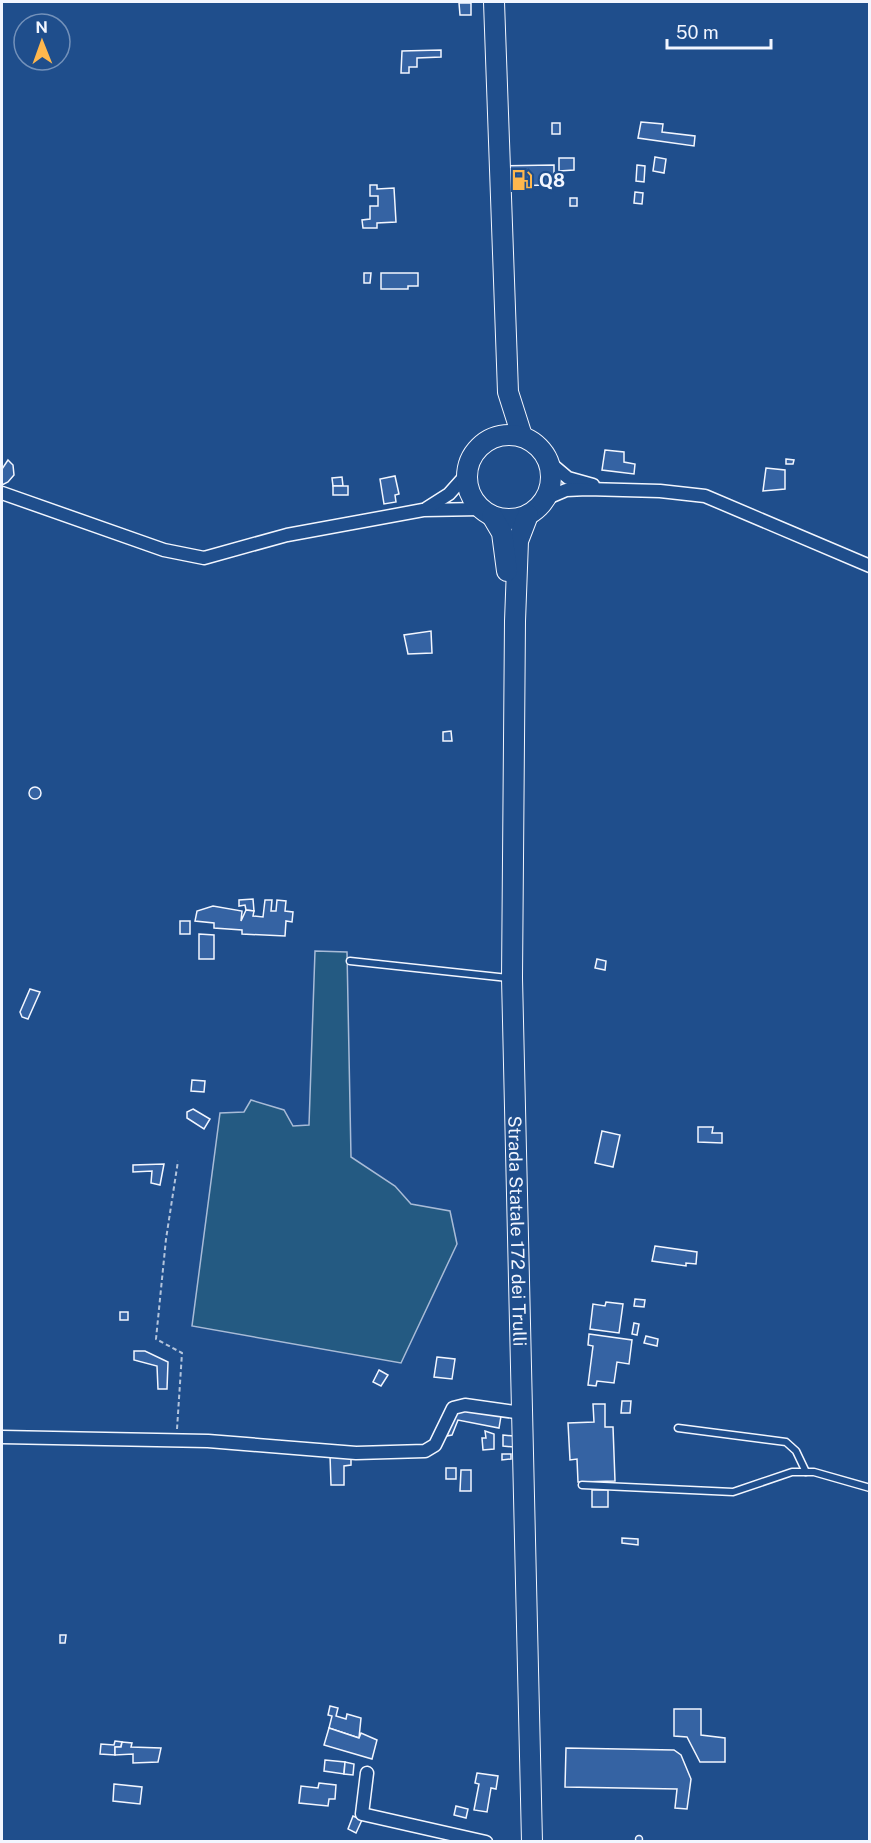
<svg xmlns="http://www.w3.org/2000/svg" width="871" height="1843" font-family="'Public Sans',sans-serif">
<style>
.green{fill:#245a82;stroke:#a8bbd7;stroke-width:1.5}
.building{fill:#3563a3;stroke:#f2f6ff;stroke-width:1.5}
.lines{fill:none;stroke-linecap:round;stroke-linejoin:round}
.service-casing{stroke:#f2f6ff;stroke-width:9}
.minor-casing{stroke:#f2f6ff;stroke-width:15}
.primary-casing{stroke:#f2f6ff;stroke-width:22}
.path{stroke:#b3c4dc;stroke-width:2;stroke-dasharray:4.5 3;stroke-linecap:butt}
.service{stroke:#1f4e8c;stroke-width:6}
.minor{stroke:#1f4e8c;stroke-width:12}
.primary{stroke:#1f4e8c;stroke-width:20}
.labels{text-anchor:middle;dominant-baseline:central;stroke-width:4.5;stroke-linejoin:round;paint-order:stroke}
.poi-label{font-size:18px;font-weight:bold;fill:#f2f6ff;stroke:#1f4e8c;text-anchor:start}
.street-label{font-size:18px;fill:#f2f6ff;stroke:#1f4e8c}
</style>
<rect width="100%" height="100%" fill="#1f4e8c"/>
<path class="green" d="M315,951L347,952L351,1157L395,1186L411,1204L450,1211L457,1244L401,1363L192,1326L220,1113L244,1112L251,1100L284,1110L293,1126L309,1125Z"/>
<g class="building">
<path d="M459,3H471V15H460Z"/>
<path d="M441,50V57L417,58V67H409V73H401L402,51Z"/>
<path d="M641,122L663,124L662,132L695,136L694,146L638,138Z"/>
<rect x="552" y="123" width="8" height="11"/>
<path d="M655,157L666,159L664,173L653,171Z"/>
<path d="M559,158H574V170L559,171Z"/>
<path d="M554,165V185L501,186V166Z"/>
<path d="M637,165L645,166L644,182L636,181Z"/>
<path d="M370,185H377V189L394,188L396,222L377,223V228H363L362,220L370,219V206H378V196H370Z"/>
<path d="M635,192L643,193L642,204L634,203Z"/>
<rect x="570" y="198" width="7" height="8"/>
<path d="M364,273H371L370,283H364Z"/>
<path d="M381,273H418V286H408V289H381Z"/>
<path d="M605,450L624,452V462L635,464L634,474L602,470Z"/>
<path d="M786,459L794,460L793,464H786Z"/>
<path d="M8,460L13,465L14,475L8,482L2,485V469Z"/>
<path d="M766,468L785,470V489L763,491Z"/>
<path d="M395,476L399,494L395,495L396,502L384,504L380,479Z"/>
<path d="M342,477L343,486H333L332,478Z"/>
<rect x="333" y="486" width="15" height="9"/>
<path d="M431,631L432,653L408,654L404,635Z"/>
<path d="M451,731L452,741H443V732Z"/>
<circle cx="35" cy="793" r="6"/>
<path d="M253,899L254,911L246,910L245,905L239,906V900Z"/>
<path d="M265,900H272L271,911H276L277,900L286,901L285,911L293,912L292,922L286,921L285,936L242,934V930L214,928V923L195,921L197,911L213,906L242,911L241,921L246,910L254,911L253,916L263,917Z"/>
<rect x="180" y="921" width="10" height="13"/>
<path d="M199,934L214,935V959H199Z"/>
<path d="M597,959L606,961L605,970L595,968Z"/>
<path d="M30,989L40,992L28,1019L22,1017L20,1012Z"/>
<path d="M192,1080L205,1081L204,1092L191,1091Z"/>
<path d="M193,1109L210,1119L204,1129L187,1118V1112Z"/>
<path d="M698,1127H713L712,1133H722V1143L698,1142Z"/>
<path d="M602,1131L620,1135L613,1167L595,1163Z"/>
<path d="M164,1164L160,1185L151,1183L152,1171L133,1172V1165Z"/>
<path d="M655,1246L697,1252L696,1264L686,1263V1266L652,1261Z"/>
<path d="M635,1299L645,1300L644,1307L634,1306Z"/>
<path d="M606,1302L623,1304L619,1333L590,1329L593,1304L605,1306Z"/>
<rect x="120" y="1312" width="8" height="8"/>
<path d="M634,1323L639,1324L637,1335L632,1334Z"/>
<path d="M589,1334L632,1340L629,1364L617,1362L614,1383L597,1381L596,1386L588,1385L593,1346L588,1345Z"/>
<path d="M646,1336L658,1339L657,1346L644,1343Z"/>
<path d="M134,1351H145L168,1362L167,1389H158L157,1366L134,1360Z"/>
<path d="M437,1357L455,1359L452,1379L434,1377Z"/>
<path d="M379,1370L388,1375L381,1386L373,1382Z"/>
<path d="M622,1401H631L630,1413H621Z"/>
<path d="M593,1404H605V1427H613L615,1481L578,1482L577,1459L570,1460L568,1423L594,1422Z"/>
<path d="M464,1410L501,1416L499,1428L458,1420L452,1435L447,1436L455,1413Z"/>
<path d="M485,1431L494,1434V1449L483,1450L482,1438H486Z"/>
<path d="M503,1435L514,1436V1447L503,1446Z"/>
<path d="M502,1454H511V1459L502,1460Z"/>
<path d="M330,1455L351,1456V1465L344,1466V1485H331Z"/>
<rect x="446" y="1468" width="10" height="11"/>
<path d="M461,1470H471V1491H460Z"/>
<rect x="592" y="1490" width="16" height="17"/>
<path d="M622,1538L638,1539V1545L622,1543Z"/>
<path d="M60,1635H66L65,1643H60Z"/>
<path d="M330,1706L338,1708L336,1716L346,1719L347,1714L361,1718L359,1738L329,1728L332,1716L328,1715Z"/>
<path d="M674,1709H701V1735L725,1738V1762H700L687,1737L674,1736Z"/>
<path d="M329,1728L359,1738L361,1733L377,1740L372,1759L324,1745Z"/>
<path d="M115,1741L122,1742L121,1747H115V1755L100,1754L101,1744L114,1745Z"/>
<path d="M122,1742L132,1743L131,1747L161,1748L158,1762L133,1763V1754L115,1755V1747H121Z"/>
<path d="M566,1748L674,1750L681,1755L691,1779L687,1809L675,1808L677,1789L565,1787Z"/>
<path d="M325,1760L345,1762L344,1774L324,1771Z"/>
<path d="M345,1762L354,1764L353,1775L344,1774Z"/>
<path d="M477,1773L498,1776L496,1789L491,1788L487,1812L474,1810L479,1784L475,1783Z"/>
<path d="M319,1783L336,1785L335,1799H329L328,1806L299,1803L301,1786L318,1788Z"/>
<path d="M114,1784L142,1787L140,1804L113,1801Z"/>
<path d="M456,1806L468,1809L466,1818L454,1815Z"/>
<path d="M353,1816L362,1820L356,1833L348,1829Z"/>
<circle cx="639" cy="1839" r="3.5"/>
</g>
<g class="lines">
<defs>
<g id="service">
<path d="M350,961L508,978"/>
<path d="M678,1428L786,1442L796,1451L806,1472"/>
<path d="M582,1485L733,1492L792,1472H814L870,1488"/>
</g>
<g id="minor">
<path d="M549,462L568,478L593,485"/>
<path d="M2,493L164,550L204,558L287,535L423,510L481,509"/>
<path d="M545,499L566,490L587,489L660,491L705,496L870,566"/>
<path d="M427,508L449,494L466,475"/>
<path d="M2,1437L208,1441L356,1453L425,1451L435,1445L453,1408L465,1405L522,1413"/>
<path d="M367,1773L362,1814L486,1842"/>
</g>
<g id="primary">
<path d="M494,2L508,392L522,436"/>
<circle cx="509" cy="477" r="42"/>
<path id="s1" d="M528,515L518,541L515,621L512,978L532,1842"/>
<path d="M492,516L502,533L507,571"/>
</g>
</defs>
<use href="#service" class="service-casing"/>
<use href="#minor" class="minor-casing"/>
<use href="#primary" class="primary-casing"/>
<path class="path" d="M177,1429L182,1353L156,1339L166,1239L178,1161"/>
<use href="#service" class="service"/>
<use href="#minor" class="minor"/>
<use href="#primary" class="primary"/>
</g>
<defs>
<symbol id="fuel-bare" viewBox="-9 -9 18 18"><path d="M-5.5-6h7V0h2V4h1.3V-2.5L3-4.5l.8-.8L6-3V5H2.5V1h-1V6h-7ZM-4.2-4.7v3.2H.2V-4.7Z" fill="#ffb74d" stroke="#1f4e8c" stroke-width="2.5" paint-order="stroke"/></symbol>
</defs>
<g fill-rule="evenodd">
<use href="#fuel-bare" x="507" y="165" width="30" height="30"/>
</g>
<g class="labels">
<g class="poi-label">
<text x="539" y="180">Q8</text>
</g>
<g class="street-label">
<text stroke="none"><textPath href="#s1" startOffset="718">Strada Statale 172 dei Trulli</textPath></text>
</g>
</g>
<rect width="871" height="1843" fill="none" stroke="#f2f6ff" stroke-width="6"/>
<g transform="translate(42 42) rotate(359)"><circle r="28" fill="#1f4e8c" stroke="#7391ba" stroke-width="1.5"/>
<path d="M0-4.5L10 22L0 15L-10 22Z" fill="#ffb74d"/>
<text y="-9" font-size="16" font-weight="bold" text-anchor="middle" fill="#f2f6ff">N</text>
</g>
<path d="M667 39v9h104v-9" fill="none" stroke="#f2f6ff" stroke-width="3"/>
<text x="676" y="39" font-size="18" fill="#f2f6ff" stroke="#1f4e8c" stroke-width="4.5" paint-order="stroke">50 m</text>
</svg>
